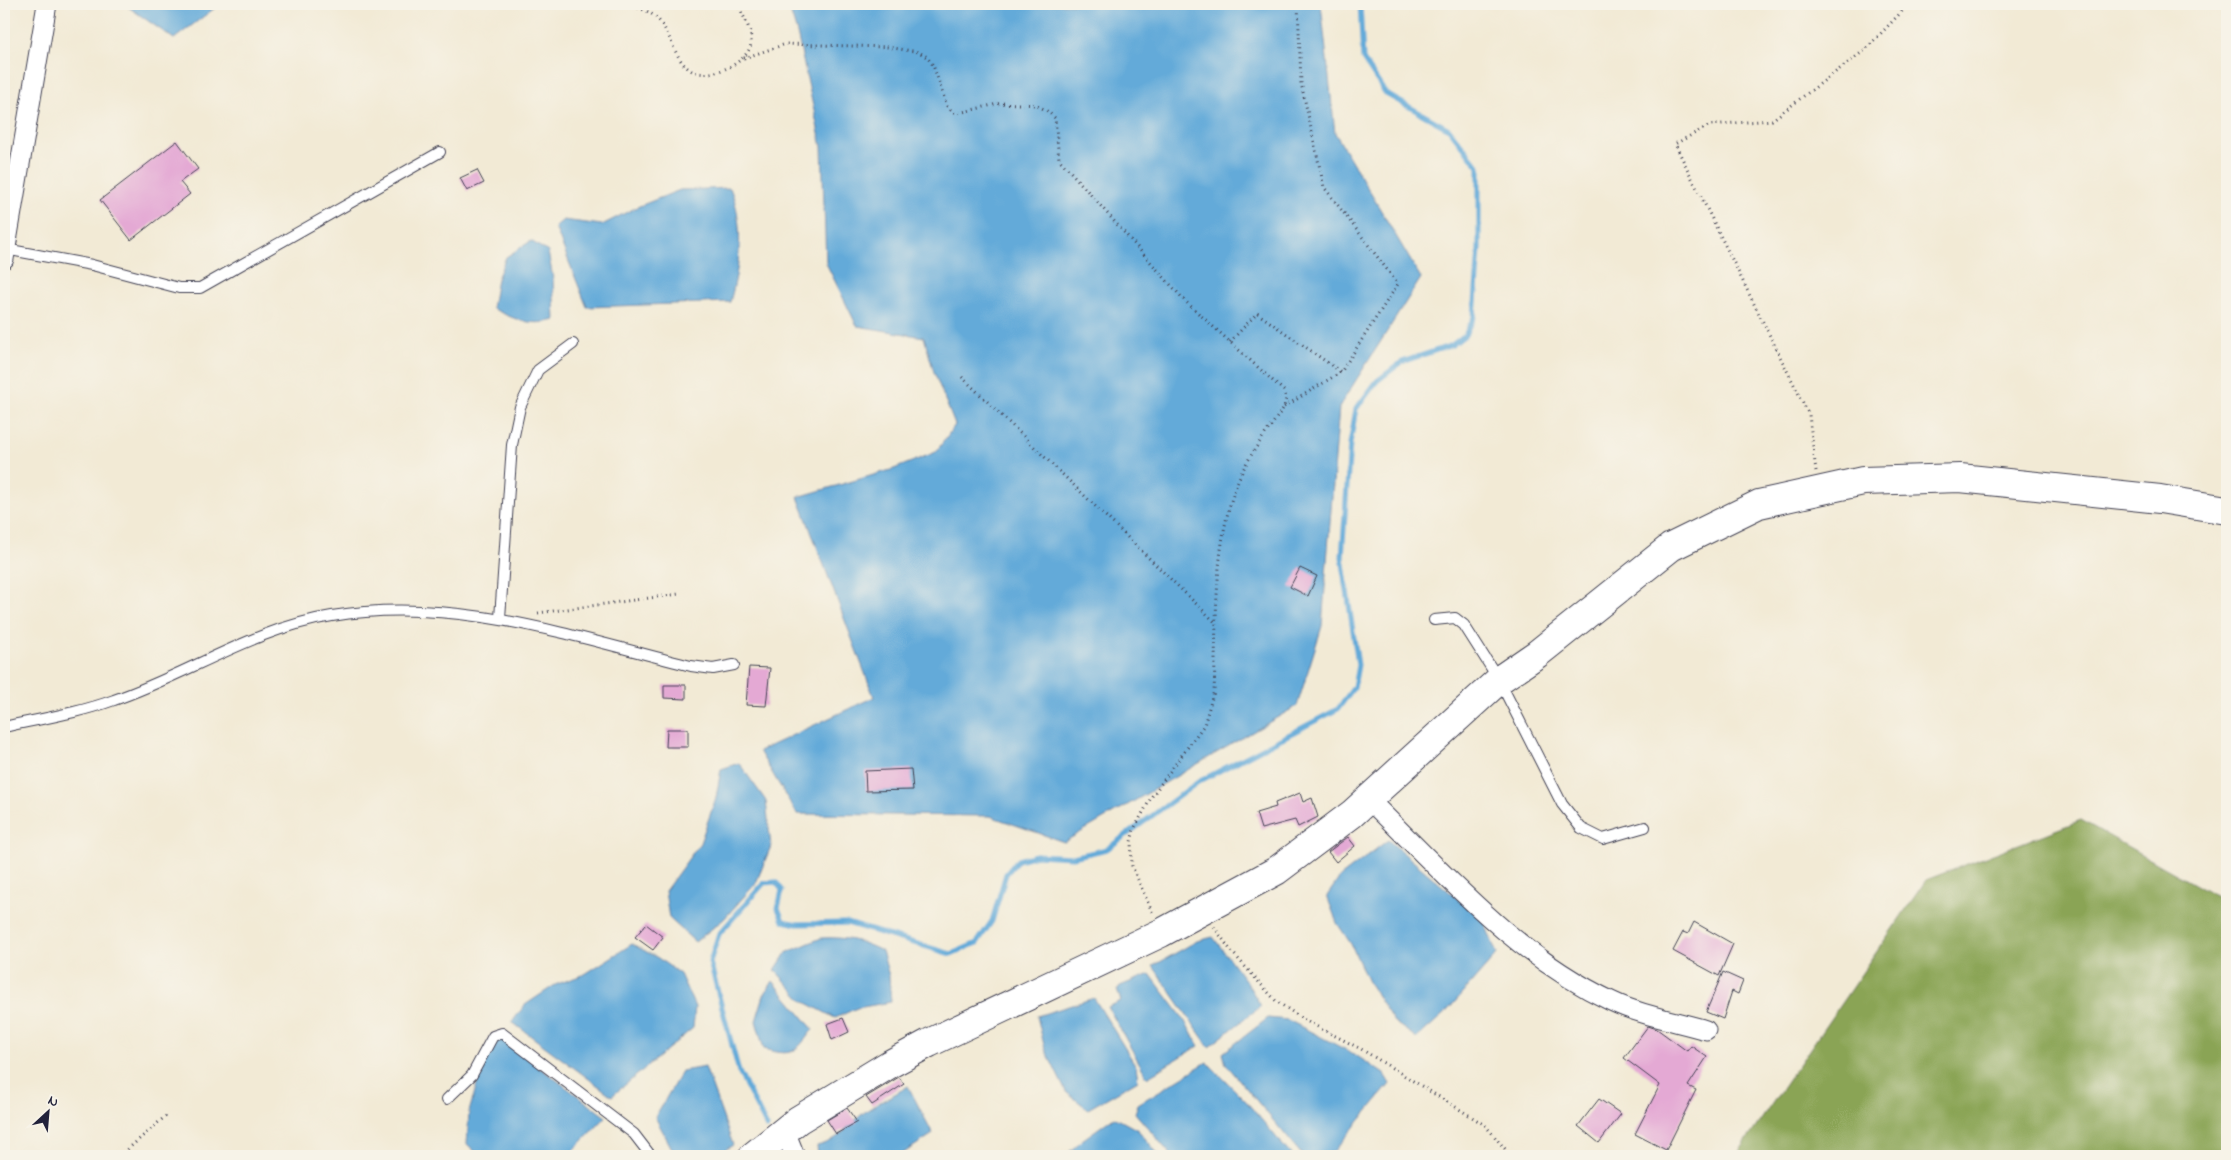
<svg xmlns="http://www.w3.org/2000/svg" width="2231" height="1160" font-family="'Indie Flower',sans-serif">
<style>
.forest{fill:#8aa455;stroke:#566348}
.water{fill:#63aad9;stroke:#42668a}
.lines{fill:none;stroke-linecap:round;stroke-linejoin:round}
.stream{stroke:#63aad9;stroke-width:5}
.building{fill:#e4a9d4}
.lane-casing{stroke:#414052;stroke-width:12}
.street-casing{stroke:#414052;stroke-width:21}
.secondary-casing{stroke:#414052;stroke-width:30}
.path{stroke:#414052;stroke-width:3;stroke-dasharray:1 4;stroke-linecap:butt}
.lane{stroke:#fff;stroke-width:10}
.street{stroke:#fff;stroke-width:19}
.secondary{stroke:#fff;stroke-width:28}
</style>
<rect width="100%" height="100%" fill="#f7f3e8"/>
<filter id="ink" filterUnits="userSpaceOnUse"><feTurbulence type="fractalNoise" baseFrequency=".02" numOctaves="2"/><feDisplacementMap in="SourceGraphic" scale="10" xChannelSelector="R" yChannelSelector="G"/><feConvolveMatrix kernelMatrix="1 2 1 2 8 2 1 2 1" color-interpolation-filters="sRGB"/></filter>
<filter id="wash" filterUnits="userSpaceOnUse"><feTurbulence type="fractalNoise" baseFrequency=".0096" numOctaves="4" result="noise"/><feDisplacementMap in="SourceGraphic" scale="20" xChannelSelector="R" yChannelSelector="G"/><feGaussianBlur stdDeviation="1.12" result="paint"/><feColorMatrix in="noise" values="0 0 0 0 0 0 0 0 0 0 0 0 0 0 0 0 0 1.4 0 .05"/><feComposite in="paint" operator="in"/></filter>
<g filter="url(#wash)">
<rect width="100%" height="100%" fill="#f2ead5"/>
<path class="forest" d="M2081,820L2227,903V1156H1736L1926,880Z"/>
<g class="water">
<path d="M124,4H220L174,39Z"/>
<path d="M788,4H1321L1335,133L1421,278L1339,407L1322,626L1297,706L1064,842L990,816L797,814L759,751L874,697L798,497L894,469L936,452L955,425L934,372L924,337L857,326L826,263L822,147L797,33Z"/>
<path d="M730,188C745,223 740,266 730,302L587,307L555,227L563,220L602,225L637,207L680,190Z"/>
<path d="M531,241L548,252L553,278L555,320C531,327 513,319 492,308L497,279L506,257Z"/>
<path d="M739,763L766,801L771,846L756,883L724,919L695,942L669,918L665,891L700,843L716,798L721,769Z"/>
<path d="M1388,840L1484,921L1497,954L1447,1011L1417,1038L1394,1022L1368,982L1351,944L1337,923L1327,896L1340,877Z"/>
<path d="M1213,937L1246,981L1261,1006L1209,1047L1153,966L1197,941Z"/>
<path d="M821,938C847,937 859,940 882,951L889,976L891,1002L857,1008L835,1018L803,1001L775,970L786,953Z"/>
<path d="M632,944L658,958L680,974L695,1007L693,1028L612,1096L512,1022L525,1005L555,985L585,974Z"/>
<path d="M1150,974L1183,1018L1199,1046L1147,1077L1108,1007L1121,1001L1117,990L1120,986Z"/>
<path d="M773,981L813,1029C795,1053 793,1057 764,1049L756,1021L764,995Z"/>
<path d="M1094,998L1136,1066L1138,1080L1088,1109L1066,1092L1045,1049L1037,1016Z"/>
<path d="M1268,1018L1288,1020L1354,1054L1384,1074L1390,1084L1334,1151L1324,1156H1303L1226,1064L1223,1053Z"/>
<path d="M500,1038L606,1117L568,1156H480L467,1144L469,1112L486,1053Z"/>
<path d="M1207,1062L1245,1100L1292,1156H1172L1135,1113L1138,1104Z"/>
<path d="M705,1067L733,1145L715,1156H676L655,1117L682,1071Z"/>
<path d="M908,1086L933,1134L899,1156H818L817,1146C837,1142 846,1128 861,1115C874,1104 893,1096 908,1086Z"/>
<path d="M1114,1117L1138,1130L1160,1156H1065L1082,1140Z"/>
</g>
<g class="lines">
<g class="stream">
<path d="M767,1127L739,1072L710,962L719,934L764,883L776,882L782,890L778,908L783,921L797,924L847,923L951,954L977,943L992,921L1006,874L1018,860L1036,855L1073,857L1107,849L1198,782L1338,709L1354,687L1358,665L1342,557L1350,444L1356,409L1377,381L1402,362L1452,345L1465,335L1474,317L1479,249V167L1449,129L1386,94L1363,59L1360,4"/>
<path d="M783,1153V1156"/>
</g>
</g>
<g id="blocks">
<g class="building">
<path d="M177,141L198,169L180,182L190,194L131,240L100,200Z"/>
<path d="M477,170L484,183L467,191L460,178Z"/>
<path d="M1300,568L1317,576L1308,596L1290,587Z"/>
<path d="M749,667L770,668L766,706L746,705Z"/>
<path d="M664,685H686V699L664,698Z"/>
<path d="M667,729H688V747H666Z"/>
<path d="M911,769L913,790L866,791L865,771Z"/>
<path d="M1300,793L1303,802L1312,798L1318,817L1298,827L1295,820L1261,829L1256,813L1276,807L1275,803Z"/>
<path d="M1348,837L1355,846L1336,862L1328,852Z"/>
<path d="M1694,922L1733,944L1719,976L1673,951L1683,932L1688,934Z"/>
<path d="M646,924L663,937L653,950L635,937Z"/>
<path d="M1723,972L1743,981L1738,994L1732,991L1723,1019L1706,1012Z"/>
<path d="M843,1018L849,1032L832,1040L827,1024Z"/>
<path d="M1648,1026L1657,1029L1687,1051L1691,1046L1707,1057L1688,1086L1696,1090L1666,1150L1635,1134L1660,1085L1624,1058Z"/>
<path d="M899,1077L904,1084L872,1105L866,1097Z"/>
<path d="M1599,1099L1621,1114L1599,1143L1578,1126Z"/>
<path d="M847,1108L857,1122L836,1134L827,1120Z"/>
</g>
</g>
</g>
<g filter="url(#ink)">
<use href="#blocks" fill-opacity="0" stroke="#414052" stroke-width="1"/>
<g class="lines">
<defs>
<g id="lane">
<path d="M5,249L92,265L179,288H200L440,152"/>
<path d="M500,618L512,445L520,407L538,370L573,344"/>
<path d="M1434,620L1455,618L1464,625L1499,680L1562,804L1581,828L1603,839L1645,827"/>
<path d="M4,727C40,719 79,713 114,700C187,675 255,628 332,616C454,595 574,637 691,666L713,669L734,665"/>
<path d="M447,1099L472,1075L493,1036L502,1033L634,1134L651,1156"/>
</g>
<g id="street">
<path d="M4,259L47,4"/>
<path d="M1368,799C1444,873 1514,955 1611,1001C1640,1015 1675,1021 1706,1030"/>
<path d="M785,1131L795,1156"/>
</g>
<path id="secondary" d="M753,1156L798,1120L890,1064L929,1043L1161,933L1276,871L1352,814L1499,680L1537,654L1671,547L1759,504L1863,481L1960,478L2160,499L2227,510"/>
</defs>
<use href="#lane" class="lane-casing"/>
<use href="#street" class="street-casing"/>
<use href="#secondary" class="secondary-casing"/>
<g class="path">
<path d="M583,4C604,5 632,2 650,13C672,26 671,59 692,71C710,80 749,63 751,43C752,29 743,16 737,4"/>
<path d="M744,58L786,44L887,47L919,52L927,57L933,65L947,106L953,112H963L1001,103L1036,105L1046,110L1055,118L1059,159L1185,301L1284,391L1286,399L1284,407C1266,434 1245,459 1235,489C1213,550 1217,627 1214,691L1204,725L1152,796L1134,829L1131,842L1132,866L1153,914"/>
<path d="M1230,342L1257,313L1341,372"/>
<path d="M962,377L1217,624"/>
<path d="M1284,407L1341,372L1398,284L1324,187L1301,83L1298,4"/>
<path d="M1816,471L1809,415L1675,144L1710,125L1772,120L1865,50L1909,4"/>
<path d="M538,613L679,594"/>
<path d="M1214,927L1232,952L1276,1001L1306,1021L1361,1049L1485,1125L1511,1156"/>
<path d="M120,1156L167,1115"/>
</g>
<use href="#lane" class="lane"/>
<use href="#street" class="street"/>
<use href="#secondary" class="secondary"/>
</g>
</g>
<rect width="2231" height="1160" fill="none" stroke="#f7f3e8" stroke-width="20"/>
<g transform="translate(48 1112) rotate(26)" stroke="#f7f3e8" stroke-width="4" paint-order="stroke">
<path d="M0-4L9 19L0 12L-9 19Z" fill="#22223b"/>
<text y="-8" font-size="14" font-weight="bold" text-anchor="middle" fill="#22223b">N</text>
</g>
</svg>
